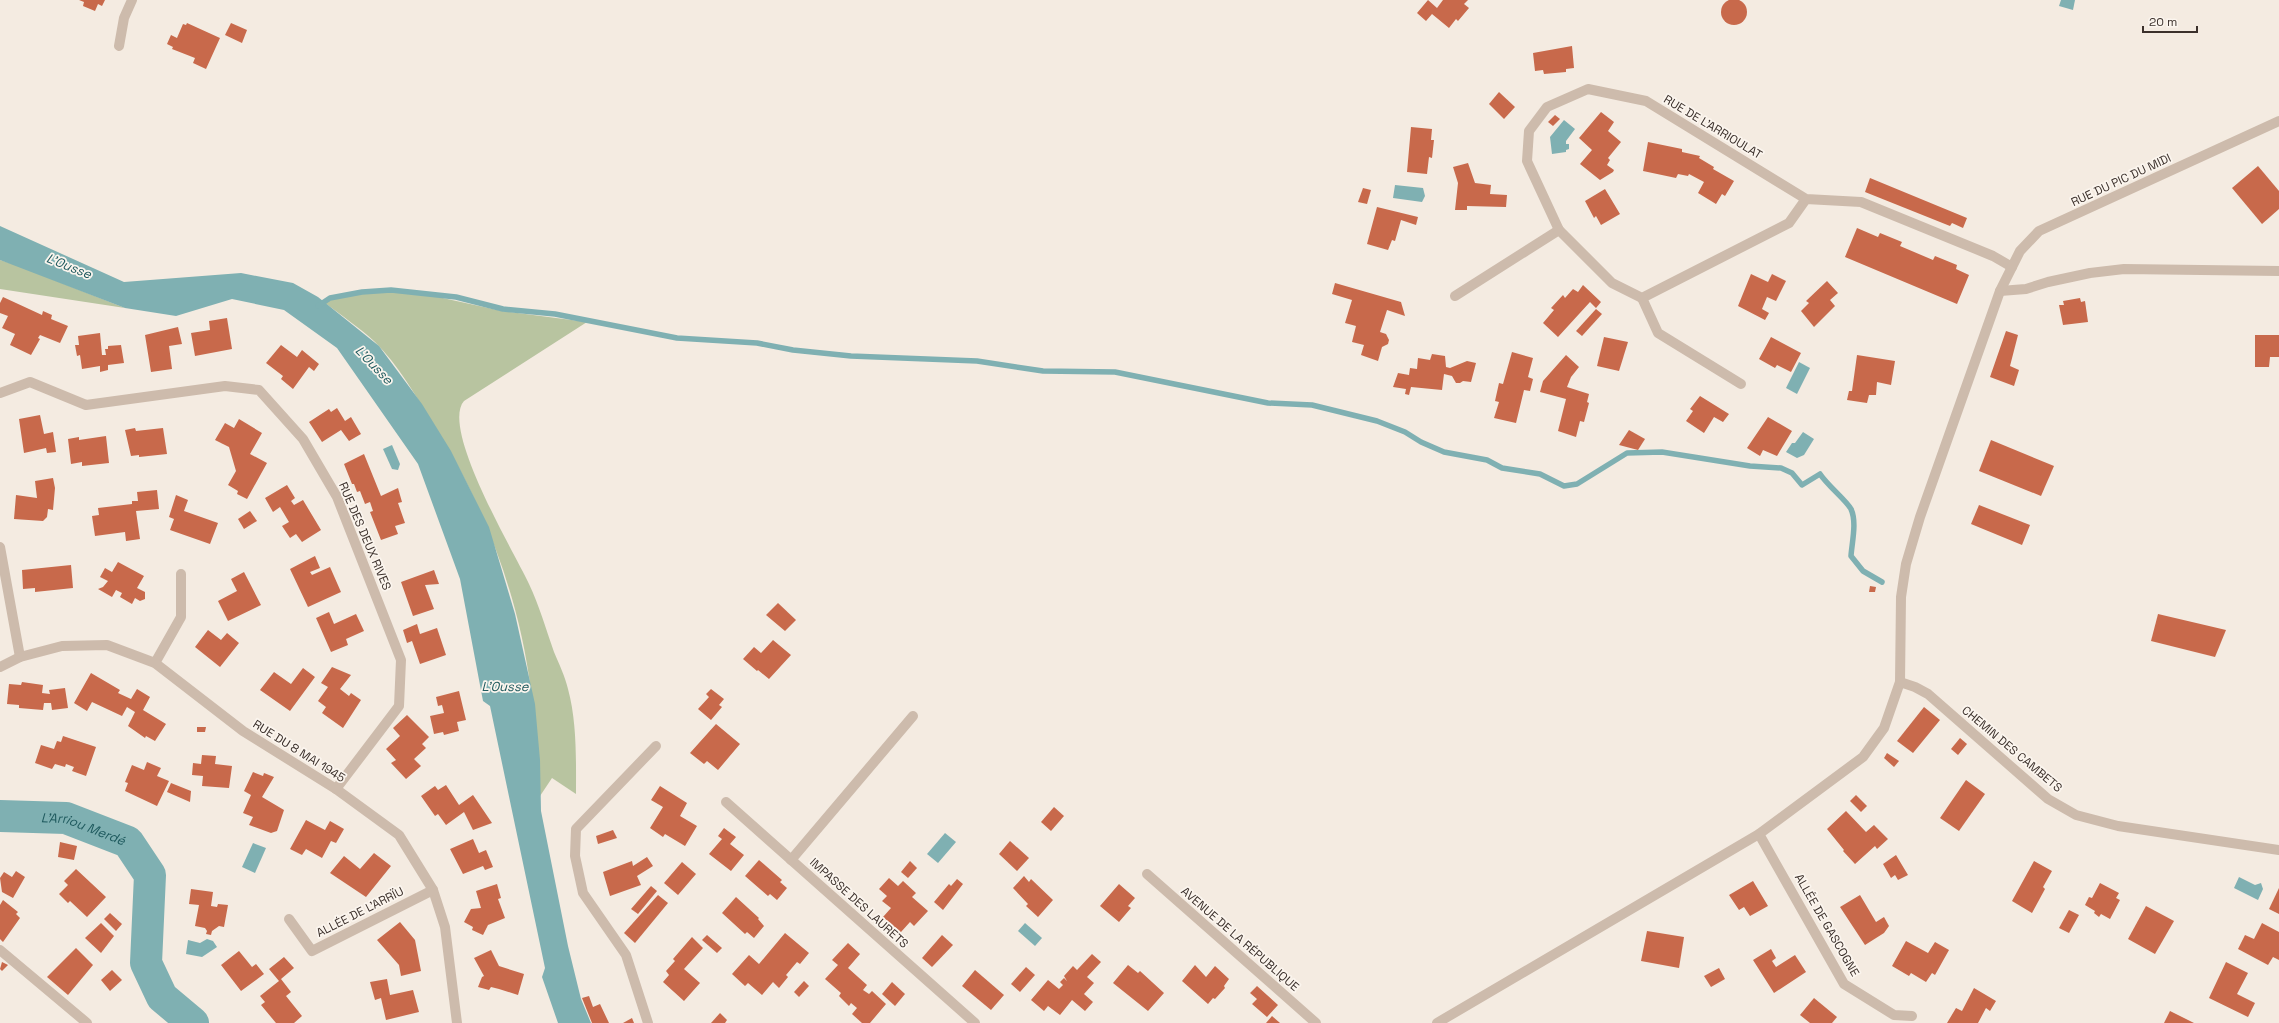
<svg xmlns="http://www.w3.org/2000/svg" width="2279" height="1023" font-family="'Space Grotesk',sans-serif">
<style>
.green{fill:#b8c4a0}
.water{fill:#7fb0b2}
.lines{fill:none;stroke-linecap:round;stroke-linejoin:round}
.stream{stroke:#7fb0b2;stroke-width:5.5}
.river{stroke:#7fb0b2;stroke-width:32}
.building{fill:#c8694b}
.minor{stroke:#cdbbac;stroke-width:10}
.labels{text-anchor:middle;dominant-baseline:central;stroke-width:3.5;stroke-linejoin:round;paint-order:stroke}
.street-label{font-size:12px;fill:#3b302b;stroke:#fbf5ee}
.water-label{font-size:13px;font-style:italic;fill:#1f5a5e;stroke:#fbf5ee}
</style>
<rect width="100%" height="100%" fill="#f4ebe1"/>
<g class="green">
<path d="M0,260L16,265L125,308L0,289Z"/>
<path d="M388,292L429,295L502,311L587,322L464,401C440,428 514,552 529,584C539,605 546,629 554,652C559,664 565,676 568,689C577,722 576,760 576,794L552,778L540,796C537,761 536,725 531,691C519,595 484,505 433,423C415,395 399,366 375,342C360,328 342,316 325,303C338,295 372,293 388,292Z"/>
</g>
<g class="water">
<path d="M2061,0H2075L2073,10L2059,6Z"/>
<path d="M1564,120L1575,129L1566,141V144H1569V149L1566,150V152L1552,154L1550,137Z"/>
<path d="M1395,185L1423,188L1425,196L1422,202L1393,198Z"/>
<path d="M0,226L124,282L241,273L293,283L318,297L379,346L422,404L451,451L489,527L515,614L535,704L540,760L541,811L568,946L581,999L591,1023H558L542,977L545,968L490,706L483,701L460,579L418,464L337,348L284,310L232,299L176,316L125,308L0,260Z"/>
<path d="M1799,362L1810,368L1797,394L1786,388Z"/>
<path d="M1803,432L1814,439L1804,455L1797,458L1786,452L1792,443H1795Z"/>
<path d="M392,445L400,464L398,470L392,469L383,449Z"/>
<path d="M945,833L956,842L938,863L927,854Z"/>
<path d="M253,843L266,848L255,873L242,867Z"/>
<path d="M2239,877L2255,885L2261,883L2263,889L2258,900L2234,888Z"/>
<path d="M1025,923L1042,938L1035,946L1018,931Z"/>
<path d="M207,939L213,941L217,947L202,957L186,954L188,940L200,943Z"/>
</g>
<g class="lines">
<path class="stream" d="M318,306L330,298L362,292L391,290L456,297L503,309L555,314L677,338L757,343L793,350L851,356L977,361L1043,371L1115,372L1268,403L1312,405L1377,421L1405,432L1421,442L1444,452L1487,460L1502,468L1540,474L1564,486L1577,484L1627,453L1662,452L1750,466L1781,468L1792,473L1802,485L1820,474C1828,486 1846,500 1851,509C1857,522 1852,542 1851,556L1863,571L1882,582"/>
<path class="river" id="s1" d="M0,816L66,818L128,842L150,875L146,963L162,997L193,1023"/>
</g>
<g class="building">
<circle cx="1734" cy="12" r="13"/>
<path d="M79,0H105L102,6L98,4L95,11L83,6L84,2Z"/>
<path d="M1428,0L1437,8L1443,0H1468L1464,4L1469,8L1458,21L1456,19L1449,28L1432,14L1426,21L1417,13Z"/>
<path d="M187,23L220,38L206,69L193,63L195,58L172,49L173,47L167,44L171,35L177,38L183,24L186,25Z"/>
<path d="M231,23L247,30L242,43L225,35Z"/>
<path d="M1572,46L1574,68L1566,69V72L1544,74L1543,70L1535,71L1533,53Z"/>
<path d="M1499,92L1515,107L1504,119L1489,104Z"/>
<path d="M1601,112L1614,122L1608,131L1621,142L1608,158L1610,160L1607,165L1614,170L1613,172L1600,180L1580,164L1592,150L1579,138Z"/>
<path d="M1555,115L1560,119L1553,126L1548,122Z"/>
<path d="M1411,127L1432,129L1431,140H1434L1432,158L1429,157L1427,174L1407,172Z"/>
<path d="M1648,142L1682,149V152L1700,156L1699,158L1714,167L1713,169L1734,181L1725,196L1722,194L1716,204L1698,193L1704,182L1689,174L1688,176L1678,174L1676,178L1643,171Z"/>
<path d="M1468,163L1475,183L1491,185L1490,194L1507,195L1506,207L1467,206V210H1455L1458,183L1453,167Z"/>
<path d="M2258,166L2279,191V209L2262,224L2232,188Z"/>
<path d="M1870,178L1967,218L1963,228L1952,223L1950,226L1865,192Z"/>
<path d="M1363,188L1371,190L1367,204L1358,202Z"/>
<path d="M1605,189L1620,214L1601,225L1596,216L1594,218L1585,201Z"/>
<path d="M1377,207L1418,217L1416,225L1401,220L1395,241L1392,240L1388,250L1367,244Z"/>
<path d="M1857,228L1878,237L1880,233L1902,242L1900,246L1933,260L1935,256L1957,265L1956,269L1969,275L1957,304L1845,257Z"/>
<path d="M1751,274L1768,282L1772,274L1786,281L1776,301L1767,297L1762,309L1769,313L1765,320L1738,306Z"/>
<path d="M1827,281L1838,293L1830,300L1835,306L1814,327L1801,311L1809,303L1806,301Z"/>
<path d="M1335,283L1401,302L1405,316L1387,310L1380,332L1386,334L1389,340L1388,344L1382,347L1378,361L1361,355L1364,345L1352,342L1356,326L1345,323L1352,300L1332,294Z"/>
<path d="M1583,285L1601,302L1596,308L1590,302L1558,337L1543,323L1554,310L1551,308L1563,295L1565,298L1573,289L1578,292Z"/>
<path d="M3,297L42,315L43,311L52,315L51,319L68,326L60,343L40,335L38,338L40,339L31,355L10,345L15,334L2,328L8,316L0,313V303Z"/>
<path d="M2080,298L2081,302L2085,301L2088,322L2063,325L2059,305H2064L2063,301Z"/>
<path d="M1596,309L1602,314L1582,336L1576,331Z"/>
<path d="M227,318L232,349L195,356L191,333L210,330L209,321Z"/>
<path d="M178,327L182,344L169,346L172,369L151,372L145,335Z"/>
<path d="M2006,331L2018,335L2010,366L2019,370L2014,386L1990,377Z"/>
<path d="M100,333L102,355H106L105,349H108V346L121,345L124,363L108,365V370L100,372V366L82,369L80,355L77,356L75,345H79L78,336Z"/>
<path d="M2255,335H2279V357H2270L2269,367H2255Z"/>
<path d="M1604,337L1628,342L1619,371L1597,366Z"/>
<path d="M1771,337L1801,353L1791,372L1777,365L1775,368L1759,359Z"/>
<path d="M281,345L297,357L302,350L319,364L314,371L309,367L293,389L281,379L283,376L266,363Z"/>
<path d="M1512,352L1533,358L1528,377L1533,379L1530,391L1524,390L1516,423L1494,418L1499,402L1495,401L1499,383L1503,384Z"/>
<path d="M1432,354L1445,356L1446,367L1450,368L1467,361L1476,363L1471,382L1463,381L1460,383H1456L1452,376L1444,374L1442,390L1411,387L1409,395L1405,394L1406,389L1393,387L1398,373L1409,375L1410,368L1417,369L1418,358L1430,360Z"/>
<path d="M1566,355L1579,367L1571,377L1567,387L1589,394L1587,402L1589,403L1584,422L1580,421L1576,437L1558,431L1566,399L1540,392L1543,381Z"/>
<path d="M1857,355L1895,361L1891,385L1877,382L1876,395H1869L1867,403L1847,400L1849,391H1852Z"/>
<path d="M1700,396L1729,414L1723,422L1714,417L1704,433L1686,421L1693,411L1690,409Z"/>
<path d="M337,408L345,421L351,417L361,434L349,441L341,430L322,442L309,422L329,409L331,412Z"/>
<path d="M40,415L44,434L53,432L56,452L47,453L46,448L24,453L19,419Z"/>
<path d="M1768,417L1792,431L1777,456L1763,450L1760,456L1747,448Z"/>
<path d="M239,419L262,433L250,454L267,463L247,499L237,494L238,491L228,485L236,471L229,447L215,440L225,423L234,428Z"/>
<path d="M135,428L136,431L163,428L167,454L139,457V455L131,456L125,430Z"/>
<path d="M1629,430L1645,439L1638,450L1619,445Z"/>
<path d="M106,436L109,463L82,466V462L71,464L68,439L79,437V440Z"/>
<path d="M1991,440L2054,466L2041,496L1979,471Z"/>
<path d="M364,454L381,496L398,488L402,502L398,503L405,523L395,526L398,534L381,540L370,512L373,511L370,502L365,504L360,491L357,492L354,484H352L344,464Z"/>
<path d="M53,478L55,488L53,510L48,509L47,517L43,521L14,519L16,495L37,498L35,481Z"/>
<path d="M287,485L295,498L291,501L294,505L303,500L321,530L302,542L296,534L290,538L282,526L289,522L280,507L273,512L265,498Z"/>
<path d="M157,490L159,509L136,511L140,539L126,541L125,532L95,536L92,516L99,515L98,508L132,504V501H138L137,492Z"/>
<path d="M176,495L188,500L184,511L218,523L210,544L170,530L174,519L169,517Z"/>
<path d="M1979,505L2030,525L2022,545L1971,524Z"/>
<path d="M250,511L257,521L244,529L238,519Z"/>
<path d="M315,556L320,568L310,572L312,575L330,567L341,592L308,607L290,569Z"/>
<path d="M118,562L144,576L137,588L145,592V599L140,601L135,598L132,604L120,597L122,593L116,590L112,597L98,589L103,587L108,581L100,577L105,568L112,572Z"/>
<path d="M71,565L73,588L35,592V588L23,589L22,570Z"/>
<path d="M434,570L439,584L425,585L434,609L413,616L401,582Z"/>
<path d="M244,572L261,605L228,621L218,601L237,591L231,579Z"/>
<path d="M1870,586L1876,587L1875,592H1869Z"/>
<path d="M778,603L796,620L785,631L766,615Z"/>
<path d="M329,612L334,624L356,614L364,631L346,639L348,645L331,652L316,618Z"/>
<path d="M2158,614L2226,630L2215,657L2151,641Z"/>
<path d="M417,624L420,634L437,628L446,655L420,664L412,641L407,643L403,630Z"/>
<path d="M208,630L221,640L227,633L239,643L220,667L195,647Z"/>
<path d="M773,640L791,655L769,679L758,670L757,671L743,659L754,647L761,653Z"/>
<path d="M332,667L351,675L340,689L349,696L351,693L361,700L343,728L322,713L326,707L318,701L328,687L321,683Z"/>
<path d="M303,668L315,677L290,711L260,690L274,672L291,684Z"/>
<path d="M91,673L120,690L118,693L131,699L137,689L150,697L143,710L166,724L155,741L146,736L145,738L128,726L135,712L127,707L122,716L92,702L87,711L74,703Z"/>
<path d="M22,682L43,685L42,693L50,694L49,690L65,688L68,708L52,710L51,703H44L43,710L19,708V705L7,704L9,684L21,685Z"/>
<path d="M711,689L724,699L719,705L722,707L711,720L698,709L709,697L706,694Z"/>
<path d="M459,691L466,720L457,722L459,731L444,735L443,732L434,734L430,716L444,713L442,705L438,706L436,697Z"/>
<path d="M1924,707L1940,720L1913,753L1897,741Z"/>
<path d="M407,715L429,737L422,744L426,748L414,759L421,766L406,779L391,763L396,760L386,749L400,736L393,728Z"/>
<path d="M716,724L740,744L718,770L707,761L704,764L690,753Z"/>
<path d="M197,727H206L205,732H197Z"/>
<path d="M63,736L96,747L86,776L72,771L74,767L66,764L65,767L55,764L52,769L35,763L41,745L54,749L57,741L61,742Z"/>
<path d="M1960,738L1967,744L1958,755L1951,749Z"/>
<path d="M1887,753L1899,761L1894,767L1884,758Z"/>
<path d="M202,755L216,756L215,764L232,766L229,788L202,786L203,776L192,775L193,763L201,764Z"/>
<path d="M147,762L161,768L157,776L169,781L157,806L125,791L128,783L125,782L132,765L144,770Z"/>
<path d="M253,772L263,776L264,773L274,777L262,797L284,810L277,831L271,833L249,825L253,817L243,813L251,795L244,791Z"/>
<path d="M1966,780L1985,794L1959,831L1940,818Z"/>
<path d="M171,783L191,791L190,802L167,792Z"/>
<path d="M446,785L459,805L473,795L492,823L473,830L464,812L446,825L438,814L435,816L421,796L435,786L438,790Z"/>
<path d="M660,786L687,803L680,816L697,826L685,846L665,834L663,837L650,828L663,807L651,800Z"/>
<path d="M1856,795L1867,806L1861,812L1850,801Z"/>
<path d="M1054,807L1064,816L1051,831L1041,822Z"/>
<path d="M1846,811L1866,832L1874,825L1888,839L1877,849L1875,846L1855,864L1843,851L1844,850L1827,829Z"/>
<path d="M306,820L325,830L330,821L344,829L336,843L331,841L322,858L306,849L302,855L290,849Z"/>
<path d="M724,828L736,837L730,844L744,855L731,871L709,854L722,839L718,836Z"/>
<path d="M613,830L617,838L598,844L596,836Z"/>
<path d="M473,839L479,853L486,850L493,867L485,870L483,866L463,874L450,849Z"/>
<path d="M1010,841L1029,858L1017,871L999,854Z"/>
<path d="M60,842L77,846L74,860L58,857Z"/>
<path d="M374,853L391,866L366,897L330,873L344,856L360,869Z"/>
<path d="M1896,855L1908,875L1898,880L1895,875L1891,878L1883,864Z"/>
<path d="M647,857L653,866L637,876L641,885L610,896L603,872L632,861L633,866Z"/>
<path d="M759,860L782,880L780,882L787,888L777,900L770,894L768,896L745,876Z"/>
<path d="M910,861L917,868L908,878L901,872Z"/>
<path d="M2034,861L2052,871L2043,887L2045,889L2032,913L2012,901Z"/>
<path d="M682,862L696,874L678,895L664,883Z"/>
<path d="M76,869L106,897L87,917L70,901L68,903L59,894L68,885L64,881Z"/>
<path d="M16,871L25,877L13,898L2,892L0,878L4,872L12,877Z"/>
<path d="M1024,876L1029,882L1031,879L1053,900L1038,917L1026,906L1028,904L1013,888Z"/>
<path d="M889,878L898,886L903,881L916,893L912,897L928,911L914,926L910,922L901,932L883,917L891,908L882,901L887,896L879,889Z"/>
<path d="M957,879L963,884L943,910L934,902L949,884L951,886Z"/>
<path d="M1753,881L1768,906L1750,916L1744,907L1739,910L1729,895Z"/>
<path d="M2100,883L2119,893L2116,898L2120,900L2110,919L2101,914L2099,917L2094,913L2095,911L2085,905L2089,897L2092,898Z"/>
<path d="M497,884L501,898L498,899L505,918L488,925L483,935L472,930L473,927L464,922L471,909L481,908L476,891Z"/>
<path d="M1119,884L1135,898L1128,906L1131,908L1119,922L1100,906Z"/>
<path d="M651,886L657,891L638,914L631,909Z"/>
<path d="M2279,888V914L2269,909Z"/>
<path d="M191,889L213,892L211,906L217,907L218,904L228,905L224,927L219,926L212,931L211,935L206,934L207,931L205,928L195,926L199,905L189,904Z"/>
<path d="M658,895L668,903L635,943L624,933Z"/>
<path d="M1860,895L1876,922L1884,917L1889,926L1884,933L1865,945L1840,907Z"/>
<path d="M736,897L759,918L758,919L764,926L754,938L747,932L745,934L722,913Z"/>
<path d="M3,900L18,912L16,914L20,918L3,942L0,939V905Z"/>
<path d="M2146,906L2174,921L2155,954L2128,939Z"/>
<path d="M2069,910L2079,915L2069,933L2059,928Z"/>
<path d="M110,913L122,924L116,931L104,919Z"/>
<path d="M400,922L415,940L421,971L401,976L399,965L377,940Z"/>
<path d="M101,923L114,936L101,953L85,938Z"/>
<path d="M2262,923L2279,932V960L2273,957L2268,965L2238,949L2245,935L2254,939Z"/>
<path d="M1647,931L1684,937L1679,968L1641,961Z"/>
<path d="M785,933L809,953L800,964L797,962L786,975L788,977L779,988L773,982L762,995L748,983L745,986L732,974L749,955L759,964Z"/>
<path d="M707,935L722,948L717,953L702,940Z"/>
<path d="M942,935L953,945L932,967L922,958Z"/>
<path d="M692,937L703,948L684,969L700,983L684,1001L663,982L669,975L666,971L675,961L673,959Z"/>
<path d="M1906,941L1928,953L1935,942L1949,950L1935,975L1932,973L1926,982L1911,973L1909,976L1892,966Z"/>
<path d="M848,943L860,954L848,968L867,985L863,990L869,994L872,991L886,1004L870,1023H862L852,1014L857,1008L851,1003L849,1006L839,996L841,993L825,979L838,965L832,960Z"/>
<path d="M76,948L93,965L68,995L47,977Z"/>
<path d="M1771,949L1776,958L1772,961L1776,967L1795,955L1806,972L1774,993L1753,960Z"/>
<path d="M491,950L499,966L524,974L518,995L499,989L491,987L489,990L478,987L482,977L484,976L474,958Z"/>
<path d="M239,951L252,967L256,964L264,974L241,991L221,965Z"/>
<path d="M1092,954L1101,962L1087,977L1094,983L1084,994L1093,1002L1085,1011L1072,1000L1060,1015L1048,1006L1044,1011L1031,1000L1048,980L1059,989L1063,985L1060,982L1064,978L1067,981L1064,976L1073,966L1077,970Z"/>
<path d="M284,957L294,968L281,979L291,992L286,996L302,1016L294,1023H276L261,1005L265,1002L260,996L279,981L269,969Z"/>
<path d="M2,962L8,965L2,971L0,969Z"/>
<path d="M2226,962L2248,973L2237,994L2255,1003L2248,1017L2209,998Z"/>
<path d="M1128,965L1138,973L1140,971L1164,993L1148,1011L1113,983Z"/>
<path d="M1195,965L1206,977L1215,966L1229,979L1224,986L1225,988L1215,999L1213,998L1208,1004L1182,981Z"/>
<path d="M1026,967L1035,975L1020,992L1011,984Z"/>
<path d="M1719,968L1725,979L1711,987L1704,976Z"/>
<path d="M112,970L122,980L110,991L101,980Z"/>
<path d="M975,970L1004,995L991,1010L962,986Z"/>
<path d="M387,979L390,995L413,990L419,1012L386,1020L381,998L375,1000L370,982Z"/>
<path d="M804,981L809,986L799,997L794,992Z"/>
<path d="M892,982L905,994L895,1006L882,994Z"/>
<path d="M1257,986L1278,1005L1267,1017L1252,1004L1257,999L1250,993Z"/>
<path d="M1974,988L1996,1001L1990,1011L1986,1008L1978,1023H1947L1956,1008L1962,1011Z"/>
<path d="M589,996L593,1007L600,1004L609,1023H592L582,998Z"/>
<path d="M1814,998L1837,1017L1832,1023H1810L1800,1015Z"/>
<path d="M2170,1011L2194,1023H2164Z"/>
<path d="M720,1013L727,1020L725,1023H711Z"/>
<path d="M1272,1016L1280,1023H1266Z"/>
<path d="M632,1018L634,1023H623Z"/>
</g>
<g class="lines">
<g class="minor">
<path d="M119,46L124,18L132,0"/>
<path d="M1806,199L1789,223L1642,298L1612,283L1559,230L1527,161L1529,131L1547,107L1588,89L1646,101L1806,199L1861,202L1993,256L2012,267"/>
<path d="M2000,291L2026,289L2048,282L2090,273L2124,269L2279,271"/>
<path d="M1455,296L1559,230"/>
<path d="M1642,298L1658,333L1741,384"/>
<path d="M0,393L30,382L86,405L225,386L259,390L303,439L337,497L401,660L399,706L336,789"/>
<path d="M0,547L20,657"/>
<path d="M155,663L181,617V574"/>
<path d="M0,667L20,657L62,646L107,645L155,663L243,731L336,789L399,835L433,890L445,927L457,1023"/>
<path d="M1900,682L1915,687L1928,694L2048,799L2076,815L2118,826L2279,850"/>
<path d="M726,802L975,1023"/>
<path d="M1759,834L1844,984L1894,1015L1912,1016"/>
<path d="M791,860L913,716"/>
<path d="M1147,874L1316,1023"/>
<path d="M289,919L312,951L433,890"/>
<path d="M0,950L87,1023"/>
<path d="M648,1023L626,955L583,893L575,856L576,829L656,746"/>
<path d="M1437,1023L1759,834L1863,757L1884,728L1900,682L1901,597L1906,564L1920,517L2000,291L2020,251L2039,231L2279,121"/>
</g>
</g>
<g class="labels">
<g class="street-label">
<text transform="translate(1713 127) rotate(31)">RUE DE L'ARRIOULAT</text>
<text transform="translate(2121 180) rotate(-25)">RUE DU PIC DU MIDI</text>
<text transform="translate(365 536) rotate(67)">RUE DES DEUX RIVES</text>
<text transform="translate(2012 749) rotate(40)">CHEMIN DES CAMBETS</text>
<text transform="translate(299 751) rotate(32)">RUE DU 8 MAI 1945</text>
<text transform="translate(859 903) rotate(42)">IMPASSE DES LAURETS</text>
<text transform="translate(360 912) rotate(-27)">ALLÉE DE L'ARRÏU</text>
<text transform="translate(1827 925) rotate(60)">ALLÉE DE GASCOGNE</text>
<text transform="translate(1240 939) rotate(41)">AVENUE DE LA RÉPUBLIQUE</text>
</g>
<g class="water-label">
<text transform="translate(69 266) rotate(22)">L'Ousse</text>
<text transform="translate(374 365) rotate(46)">L'Ousse</text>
<text x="505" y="686">L'Ousse</text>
<text stroke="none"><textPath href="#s1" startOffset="85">L'Arriou Merdé</textPath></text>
</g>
</g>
<path d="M2143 26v6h54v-6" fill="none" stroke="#3b302b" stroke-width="2"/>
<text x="2149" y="26" font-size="12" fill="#3b302b" stroke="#fbf5ee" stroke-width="3" paint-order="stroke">20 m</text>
</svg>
